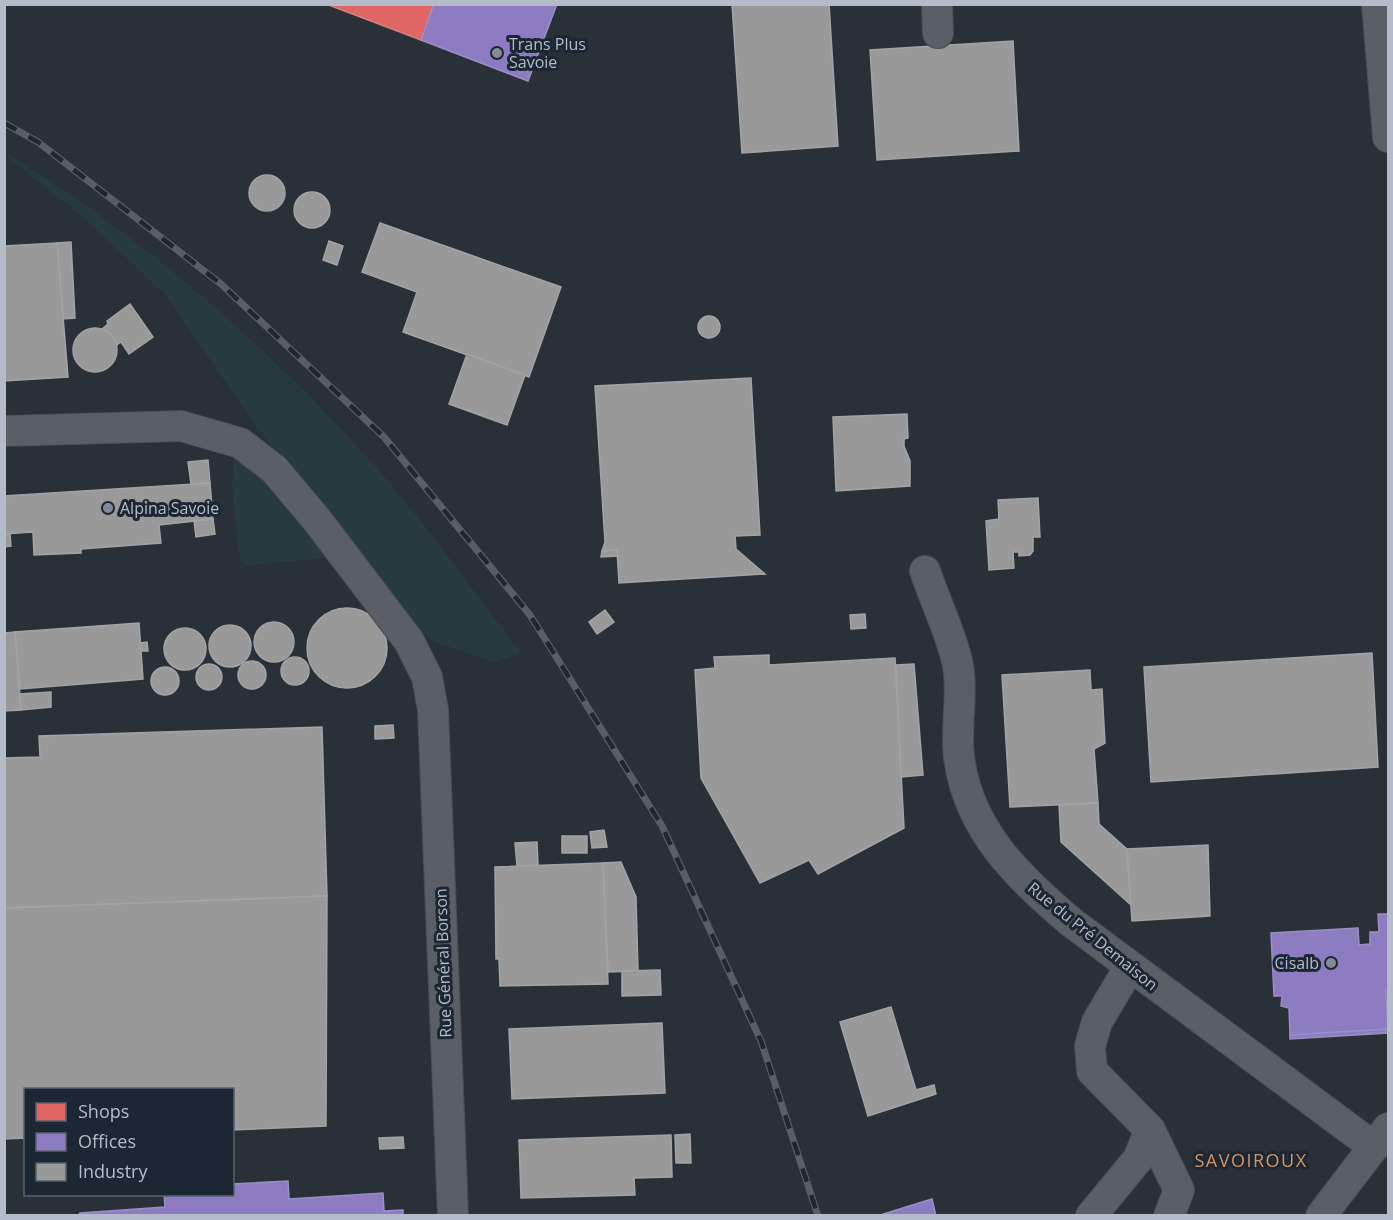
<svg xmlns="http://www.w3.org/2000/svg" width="1393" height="1220" font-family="'Open Sans',sans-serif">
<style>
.green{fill:#273a3e}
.shops{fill:#e06666;stroke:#d38084;stroke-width:1.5}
.offices{fill:#8e7cc3;stroke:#998fc5;stroke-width:1.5}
.industry{fill:#999;stroke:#a1a4a7;stroke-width:1.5}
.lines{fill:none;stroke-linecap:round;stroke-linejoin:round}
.minor-casing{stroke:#484c53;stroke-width:32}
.minor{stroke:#5a5e66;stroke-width:30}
.rail-casing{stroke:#595d64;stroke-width:7}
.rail{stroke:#1d2633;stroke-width:4.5;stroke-dasharray:14;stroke-linecap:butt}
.poi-dot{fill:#848b96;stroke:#1d2633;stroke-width:2}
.labels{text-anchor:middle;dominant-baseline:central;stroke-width:6;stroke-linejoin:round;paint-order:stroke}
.poi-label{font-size:16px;fill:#b4bcc9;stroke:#1d2633;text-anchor:start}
.street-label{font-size:16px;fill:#b4bcc9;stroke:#1d2633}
.neighbourhood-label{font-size:18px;letter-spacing:1.5px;fill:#d59563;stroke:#1d2633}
</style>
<rect width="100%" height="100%" fill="#2a3038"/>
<g class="green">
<path d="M4,151C136,233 253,333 358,447C417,511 468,584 521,653L494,662L435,642L419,630L255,425L165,294L83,217L5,155Z"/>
<path d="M238,452L328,547L324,558L253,565H245L240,559C238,533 225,474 238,452Z"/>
</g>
<path class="shops" d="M326,4H434L421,40Z"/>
<g class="offices">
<path d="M434,4H557L528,81L421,40Z"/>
<path d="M1378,914H1388V991H1386L1388,1029L1290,1035L1289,1008L1281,1006L1282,996H1274L1271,933L1358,928L1359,945L1370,944V932H1379Z"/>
<path d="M1388,1029V1033L1290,1039V1035Z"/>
<path d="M288,1181L289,1199L383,1193L384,1211L403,1210V1216H78L80,1213L165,1207L164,1194H232V1184Z"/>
<path d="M932,1199L936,1216H877Z"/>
</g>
<g class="industry">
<path d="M732,4H829L838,146L742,153Z"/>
<path d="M1013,41L1019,151L877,160L870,50Z"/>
<circle cx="267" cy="193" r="18"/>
<circle cx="312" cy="210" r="18"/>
<path d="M380,223L561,287L529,377L403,332L417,292L362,272Z"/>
<path d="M329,241L343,246L337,265L323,260Z"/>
<path d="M71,242L75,318L63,319L57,243Z"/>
<path d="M57,243L68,377L4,381V246Z"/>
<path d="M130,304L153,337L129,354L121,342L117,345L110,333L102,329L108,324L107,321Z"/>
<circle cx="709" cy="327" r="11"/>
<circle cx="95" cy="350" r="22"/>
<path d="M467,354L525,375L507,425L449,404Z"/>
<path d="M751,378L760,535L735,536L736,549L765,574L619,583L617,550L602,551L605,542L595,386Z"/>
<path d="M907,414L908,438L904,439V446L910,461V486L836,491L833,417Z"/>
<path d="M208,460L210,483L191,484L188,462Z"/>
<path d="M210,483L213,519L159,525L161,543L81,549V553L34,555L33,532L4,534V496Z"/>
<path d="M1038,498L1040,537H1033V551L1030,555L1019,556V552H1013L1014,568L989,570L986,521L999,519L998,500Z"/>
<path d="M213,519L215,534L196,537L194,521Z"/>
<path d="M4,534H10L11,546L4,547Z"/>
<path d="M617,550L618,556L601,557L602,551Z"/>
<circle cx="347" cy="648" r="40"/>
<path d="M605,610L614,622L597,634L589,622Z"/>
<path d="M865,614L866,628L851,629L850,615Z"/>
<circle cx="274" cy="642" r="20"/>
<path d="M139,623L143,679L20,689L15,632Z"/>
<circle cx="230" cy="646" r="21"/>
<circle cx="185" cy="649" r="21"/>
<path d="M15,632L21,710L4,711V633Z"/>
<path d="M147,642L148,651H141L140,643Z"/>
<path d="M1372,653L1378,767L1151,782L1144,667Z"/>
<path d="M769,655V665L895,658L904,828L818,874L809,860L760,883L701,778L695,670L715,668L714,657Z"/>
<circle cx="295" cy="671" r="14"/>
<circle cx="252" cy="675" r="14"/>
<circle cx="209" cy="677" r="13"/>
<path d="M914,664L923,775L901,777L896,665Z"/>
<circle cx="165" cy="681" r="14"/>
<path d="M1090,670L1091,690L1102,689L1105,743L1094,749L1098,803L1010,807L1002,675Z"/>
<path d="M51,692V707L21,710L20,694Z"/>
<path d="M393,725L394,738L375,739V726Z"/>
<path d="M322,727L327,896L4,908V758L40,757L39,736Z"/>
<path d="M1098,803L1099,824L1127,849L1131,905L1061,842L1059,805Z"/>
<path d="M604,830L607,847L592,848L590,832Z"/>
<rect x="562" y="836" width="25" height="17"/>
<path d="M537,842L538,865L517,866L515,843Z"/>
<path d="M1208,845L1210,916L1132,921L1127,849Z"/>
<path d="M621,862L636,897L638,971L608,972L603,863Z"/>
<path d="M603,863L608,984L500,986L499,959H496L495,867Z"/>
<path d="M327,896L326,1126L232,1130V1090H26V1138L4,1139V908Z"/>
<path d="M660,970L661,995L622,996V971Z"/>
<path d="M891,1007L916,1090L934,1085L936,1094L868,1116L840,1022Z"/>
<path d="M662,1023L665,1093L512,1099L509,1029Z"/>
<path d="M690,1134L691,1163H676L675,1135Z"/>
<path d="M671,1135L672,1177L634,1178L635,1195L521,1198L519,1140Z"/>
<path d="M403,1137L404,1148L380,1149L379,1138Z"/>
</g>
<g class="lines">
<defs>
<g id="minor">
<path d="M937,4L938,33"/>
<path d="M1377,4L1388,137"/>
<path d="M4,431L181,426L240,443L274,469L317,520L409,641L427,677L433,710L453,1216"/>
<path d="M925,571C935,601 950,631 957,661C964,692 955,726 959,757C968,830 1019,878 1071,922L1374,1147"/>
<path d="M1129,968L1097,1022L1090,1046L1092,1071L1150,1130L1179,1190L1169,1216"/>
<path d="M1091,1216L1138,1159L1150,1130"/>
<path d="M1321,1216L1388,1128"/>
</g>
</defs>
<use href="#minor" class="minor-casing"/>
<use href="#minor" class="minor"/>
<defs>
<path id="rail" d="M4,123L38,142L221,284L384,437L530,615L662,826L761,1041L818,1216"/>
</defs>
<use href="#rail" class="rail-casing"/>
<use href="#rail" class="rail"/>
</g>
<g class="poi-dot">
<circle cx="497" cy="53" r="6"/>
<circle cx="108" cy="508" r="6"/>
<circle cx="1331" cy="963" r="6"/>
</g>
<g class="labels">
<g class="poi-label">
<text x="509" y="44">Trans Plus<tspan x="509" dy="18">Savoie</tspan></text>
<text x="120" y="508">Alpina Savoie</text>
<text x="1319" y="963" text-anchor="end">Cisalb</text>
</g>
<g class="street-label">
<text transform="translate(1093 936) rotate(39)">Rue du Pré Demaison</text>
<text transform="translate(443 963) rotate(-92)">Rue Général Borson</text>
</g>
<g class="neighbourhood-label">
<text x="1251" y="1160">SAVOIROUX</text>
</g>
</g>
<rect width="1393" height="1220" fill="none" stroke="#b4bcc9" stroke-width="12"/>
<rect x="24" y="1088" width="210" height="108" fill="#1d2633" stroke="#59626f" stroke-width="1.5"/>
<rect x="36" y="1103" width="30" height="18" fill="#e06666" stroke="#59626f" stroke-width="1.5"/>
<text x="78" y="1118" font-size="18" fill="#b4bcc9">Shops</text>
<rect x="36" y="1133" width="30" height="18" fill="#8e7cc3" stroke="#59626f" stroke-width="1.5"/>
<text x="78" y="1148" font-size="18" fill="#b4bcc9">Offices</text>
<rect x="36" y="1163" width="30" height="18" fill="#999999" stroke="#59626f" stroke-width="1.5"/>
<text x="78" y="1178" font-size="18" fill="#b4bcc9">Industry</text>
</svg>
